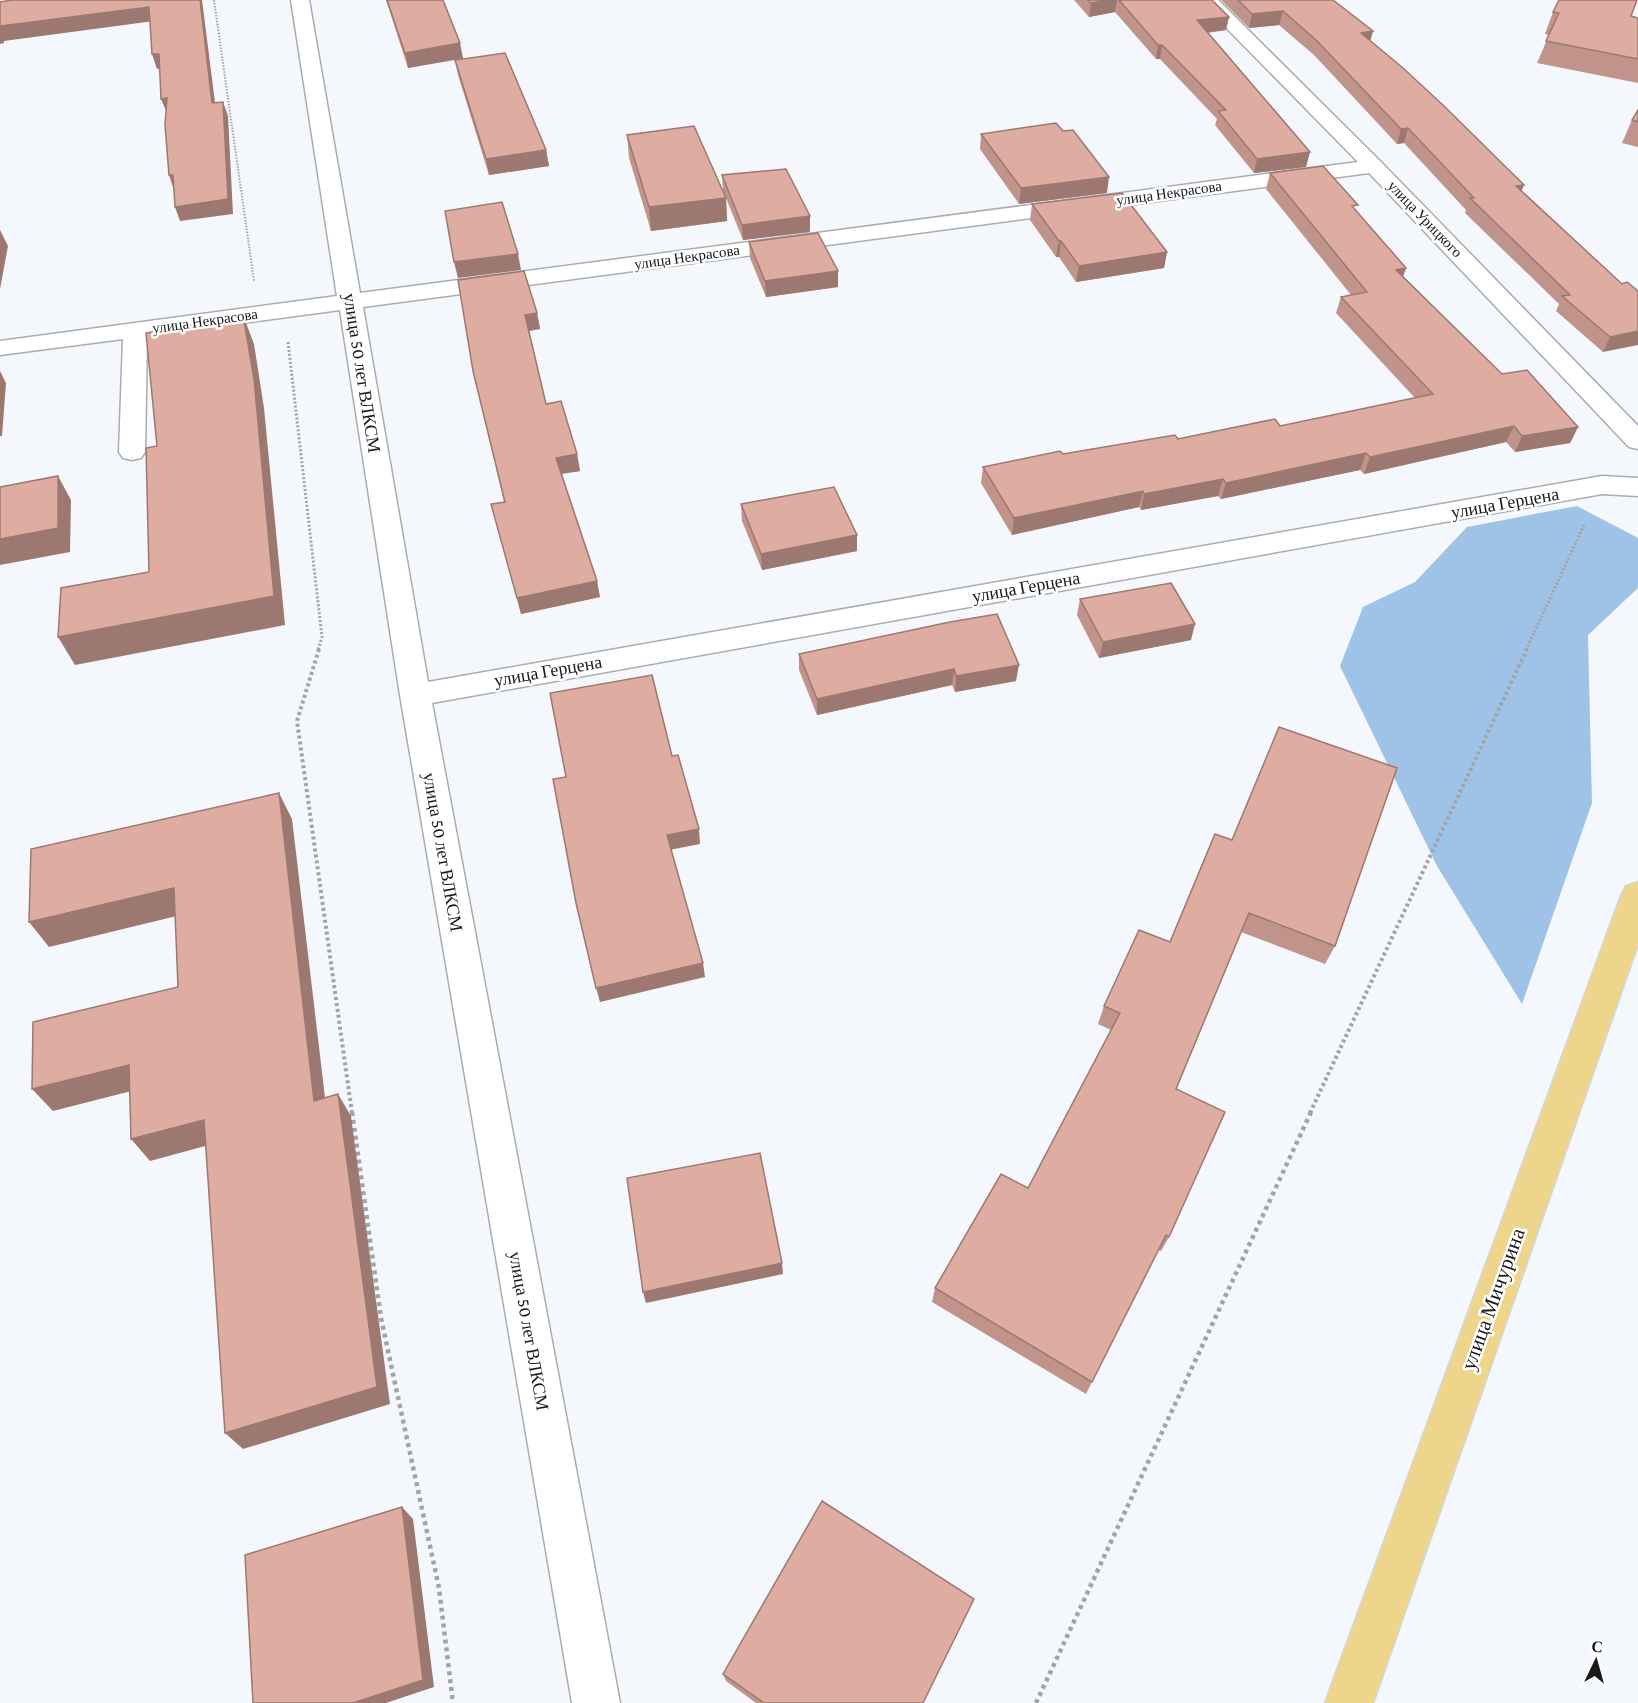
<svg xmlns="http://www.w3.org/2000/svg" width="1638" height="1703" font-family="'Crimson Pro',serif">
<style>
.forest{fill:#9fc3e6}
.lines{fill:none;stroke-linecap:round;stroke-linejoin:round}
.minor-casing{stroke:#a9adb0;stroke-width:3}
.major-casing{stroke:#d5d6d6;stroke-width:3}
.path-far3{stroke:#a1a4a7;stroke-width:2;stroke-dasharray:1.5 1.5;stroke-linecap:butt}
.path-far2{stroke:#a1a4a7;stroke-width:3;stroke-dasharray:2 2;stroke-linecap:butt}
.path-far1{stroke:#a1a4a7;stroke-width:4;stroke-dasharray:3 3;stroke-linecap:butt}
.path{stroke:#a1a4a7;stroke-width:4.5;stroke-dasharray:4 4;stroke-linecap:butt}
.minor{fill:#fff;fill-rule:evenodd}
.major{fill:#edd68c;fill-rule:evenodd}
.wall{fill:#c0948b}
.shaded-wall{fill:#9c7871}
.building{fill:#dfaca2;stroke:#9c7871;stroke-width:1.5}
.labels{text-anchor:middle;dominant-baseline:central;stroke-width:5;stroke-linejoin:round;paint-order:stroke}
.far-street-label{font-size:15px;fill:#18191a;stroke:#fff}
.street-label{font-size:18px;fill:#18191a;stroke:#fff}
.near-street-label{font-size:21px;fill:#18191a;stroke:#fff}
</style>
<rect width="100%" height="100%" fill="#f4f8fc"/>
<path class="forest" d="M1577,506L1638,538V588L1588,635L1592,803L1522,1004L1437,866L1340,666L1363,607L1415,582L1467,527Z"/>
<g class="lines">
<defs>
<path id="minor" d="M291,0H309L360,293L1358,162L1199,0H1218L1381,162L1638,426V449L1629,447L1369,173L363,307L428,682L1602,476L1638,478V496L1602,494L432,703L620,1703H572L400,695L340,310L147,336L145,452L141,458L132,460L123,458L119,452L123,339L0,355V341L337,296Z"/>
<path id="major" d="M1638,882V944L1373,1703H1325L1621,896L1626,886Z"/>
</defs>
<use href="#minor" class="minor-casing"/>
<use href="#major" class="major-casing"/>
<path class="path-far3" d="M214,0L254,281"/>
<g class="path-far2">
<path d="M288,342L322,637L318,650"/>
<path d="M1526,650L1585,523"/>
</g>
<g class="path-far1">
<path d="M319,649L297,721L352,1113"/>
<path d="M1310,1113L1527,649"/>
</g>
<g class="path">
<path d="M352,1112L381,1318L439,1588L453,1703"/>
<path d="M1036,1703L1311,1112"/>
</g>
<use href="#minor" class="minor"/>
<use href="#major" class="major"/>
</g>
<g class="wall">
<path d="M386,0H443L463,58L546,150L549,166L489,175L458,75L455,60L408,68Z"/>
<path d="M1074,0H1212L1229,17L1226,30L1207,33L1306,167L1254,173L1215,125L1217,119L1160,59H1156L1115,12L1089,17Z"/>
<path d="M1221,0H1333L1373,31L1370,41L1521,191L1622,284L1638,291L1603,352L1556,311L1559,304L1465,213L1466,210L1404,143L1397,144L1314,55L1279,25L1249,28Z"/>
<path d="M1553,12L1631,16L1638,18V83L1537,63L1549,35L1545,34Z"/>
<path d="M1638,110V147L1622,143L1632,120Z"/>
<path d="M981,134L1107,193L1019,204L980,149Z"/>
<path d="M627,135L723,191L722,175L810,232L743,240L726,198L727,221L651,231L629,158Z"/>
<path d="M1270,173L1356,211L1406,268L1403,276L1502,374L1578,427L1570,443L1515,452L1506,442L1364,474L1360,470L1221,499L1218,496L1141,510L1139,507L1012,535L981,483L983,467L1063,454L1280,426L1415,398L1336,313L1341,297L1351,295L1266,189Z"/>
<path d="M1032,204L1167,252L1164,268L1076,282L1059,257H1056L1030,220Z"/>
<path d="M749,242L838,287L766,297L750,258Z"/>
<path d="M537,313L540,329L529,331L546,404L577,454L580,471L562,474L600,597L521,614L491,504L504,502L473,371Z"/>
<path d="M741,504L857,535V551L762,570L742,521Z"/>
<path d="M1080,599L1191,640L1099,658L1077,615Z"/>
<path d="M950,622L1016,681L955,692L952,685L817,715L799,670V654Z"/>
<path d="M1215,834L1335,946L1325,964L1241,932L1176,1089L1169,1237L1161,1251L1158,1250L1086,1394L932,1302L935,1288L1028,1188L1111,1030L1098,1024L1104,1006L1170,942Z"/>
<path d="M723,1674L923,1703H756L726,1681Z"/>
</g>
<g class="shaded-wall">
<path d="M200,0H202L217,118L212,103Z"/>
<path d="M1108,0H1117L1115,12L1089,17L1091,3Z"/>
<path d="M149,7L154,21L4,41V43L0,44V26Z"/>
<path d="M1283,11L1279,25L1249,28L1252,14Z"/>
<path d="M1229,17L1226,30L1194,34L1197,20Z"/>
<path d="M1373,31L1369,45L1361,33Z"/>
<path d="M460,43L463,58L408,68L405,53Z"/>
<path d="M1158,45H1162L1160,59H1156Z"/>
<path d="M152,54H159L164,68L157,69Z"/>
<path d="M167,98V113L161,99Z"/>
<path d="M223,102L228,116L233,214L180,221L175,207Z"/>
<path d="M1408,128L1404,143L1397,144L1401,129Z"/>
<path d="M546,150L549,166L489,175L486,159Z"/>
<path d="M1310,152L1306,167L1254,173L1257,159Z"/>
<path d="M169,175H173L174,190Z"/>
<path d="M1109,177L1107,193L1019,204L1021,188Z"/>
<path d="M1524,185L1518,200L1516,186Z"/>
<path d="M726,198L727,221L651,231L649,207Z"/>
<path d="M810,216V232L743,240L742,225Z"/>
<path d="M0,230L8,246L0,289Z"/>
<path d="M1059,241H1061L1059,257H1056Z"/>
<path d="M1167,252L1164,268L1076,282L1079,266Z"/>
<path d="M518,254L521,270L458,278L454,262Z"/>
<path d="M1406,268L1400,285L1396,270Z"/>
<path d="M838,271V287L766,297L765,281Z"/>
<path d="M537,313L540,329L528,331L525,315Z"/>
<path d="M243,315L254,344L264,408L285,625L75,665L58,637L274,596Z"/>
<path d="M1638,331V345L1603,352L1610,337Z"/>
<path d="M0,371L6,383L2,436H0Z"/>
<path d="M1514,426L1506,442L1364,474L1370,457Z"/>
<path d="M1578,427L1570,443L1515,452L1522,436Z"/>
<path d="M1366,453L1360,470L1221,499L1226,483Z"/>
<path d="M577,454L580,471L559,474L556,458Z"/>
<path d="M58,476L71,500L70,552L0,565V539Z"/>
<path d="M1223,479L1218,496L1141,510L1144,494Z"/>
<path d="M1143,491L1139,507L1012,535L1014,518Z"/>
<path d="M857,535V551L762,570L761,554Z"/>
<path d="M597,581L600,597L521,614L517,598Z"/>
<path d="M1195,624L1191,640L1099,658L1103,642Z"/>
<path d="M1019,665L1016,681L955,692L956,676Z"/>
<path d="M954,669L952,685L817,715V699Z"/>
<path d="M279,793L292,819L328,1123L314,1101Z"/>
<path d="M699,829L700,844L669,850L667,835Z"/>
<path d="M174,888L189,913L49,947L29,922Z"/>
<path d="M703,963L705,977L600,1002L596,988Z"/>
<path d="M129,1065L147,1087L53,1111L32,1089Z"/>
<path d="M338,1094L351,1116L390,1404L243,1449L225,1433Z"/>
<path d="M204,1120L220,1142L150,1161L131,1139Z"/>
<path d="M782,1263L783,1274L646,1303L643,1292Z"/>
<path d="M402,1507L413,1519L434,1687L386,1703H353Z"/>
</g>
<g class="building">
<path d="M12,0H200L212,103L223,102L228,199L175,207L173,175H169L165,125L167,98L161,99L159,54H152L149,7L0,26V2Z"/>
<path d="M387,0H443L460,43L405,53Z"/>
<path d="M1088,0H1108L1091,3Z"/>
<path d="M1119,0H1212L1229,17L1197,20L1310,152L1257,159L1218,111L1226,110L1162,45H1158Z"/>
<path d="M1238,0H1333L1373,31L1361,33L1403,68L1445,107L1524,185L1516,186L1622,284L1627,282L1638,291V331L1610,337L1562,296L1570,295L1470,198H1474L1408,128L1401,129L1317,41L1283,11L1252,14Z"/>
<path d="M1559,0H1637L1631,16L1638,18V59L1546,41L1559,13L1553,12Z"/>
<path d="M505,53L546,150L486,159L455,60Z"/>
<path d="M1638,110V122L1632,120Z"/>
<path d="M1056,123L1063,131L1073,130L1109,177L1021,188L981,134Z"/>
<path d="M694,126L726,198L649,207L627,135Z"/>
<path d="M1323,166L1358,205L1352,206L1406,268L1396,270L1502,374L1527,370L1578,427L1522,436L1514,426L1370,457L1366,453L1226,483L1223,479L1144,494L1143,491L1014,518L983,467L1060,451L1063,454L1175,435L1178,439L1275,419L1280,426L1433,394L1341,297L1367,292L1270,173Z"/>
<path d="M786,169L810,216L742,225L722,175Z"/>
<path d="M1122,193L1167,252L1079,266L1061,241H1059L1032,204Z"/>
<path d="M502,202L518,254L454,262L445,211Z"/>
<path d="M818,233L838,271L765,281L749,242Z"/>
<path d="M524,271L537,313L525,315L546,404L561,401L577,454L556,458L597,581L517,598L491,504L505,502L473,371L458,280Z"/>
<path d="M243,315L254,379L274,596L58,637L61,588L149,572L146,448L157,446L146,333Z"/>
<path d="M58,476V528L0,539V487Z"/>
<path d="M834,487L857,535L761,554L741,504Z"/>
<path d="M1171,583L1195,624L1103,642L1080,599Z"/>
<path d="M997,614L1019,665L956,676L954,669L817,699L799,654L950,622Z"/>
<path d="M652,675L672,756L678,755L699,829L667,835L703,963L596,988L576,903L553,779L566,777L550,693Z"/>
<path d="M1279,727L1397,768L1335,946L1249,913L1176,1089L1225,1112L1169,1237L1166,1235L1092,1382L935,1288L1001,1174L1028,1188L1120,1013L1104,1006L1139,930L1170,942L1215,834L1232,840Z"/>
<path d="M279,793L314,1101L338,1094L377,1387L225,1433L204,1120L131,1139L129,1065L32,1089L33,1022L178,987L174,888L29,922L31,849Z"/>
<path d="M760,1153L782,1263L643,1292L627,1178Z"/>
<path d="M822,1501L974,1599L923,1703H764L723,1674Z"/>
<path d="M402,1507L423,1680L353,1703H253L245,1555Z"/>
</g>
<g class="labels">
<g class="far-street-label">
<text transform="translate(1169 193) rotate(-8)">улица Некрасова</text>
<text transform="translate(1425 219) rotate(46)">улица Урицкого</text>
<text transform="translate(687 257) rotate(-8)">улица Некрасова</text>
<text transform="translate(205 321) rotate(-8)">улица Некрасова</text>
</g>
<g class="street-label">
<text transform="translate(362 373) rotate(81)">улица 50 лет ВЛКСМ</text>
<text transform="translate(1505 503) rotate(-10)">улица Герцена</text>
<text transform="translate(1026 587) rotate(-10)">улица Герцена</text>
<text transform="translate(548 671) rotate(-10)">улица Герцена</text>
<text transform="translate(443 852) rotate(80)">улица 50 лет ВЛКСМ</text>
<text transform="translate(529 1331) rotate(80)">улица 50 лет ВЛКСМ</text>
</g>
<g class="near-street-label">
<text transform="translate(1493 1299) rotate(-70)">улица Мичурина</text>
</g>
</g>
<g transform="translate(1596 1661) rotate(5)" stroke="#ffffff" stroke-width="4.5" paint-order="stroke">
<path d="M0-4.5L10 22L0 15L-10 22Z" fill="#18191a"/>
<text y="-9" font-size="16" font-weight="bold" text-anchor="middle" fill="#18191a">С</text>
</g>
</svg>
